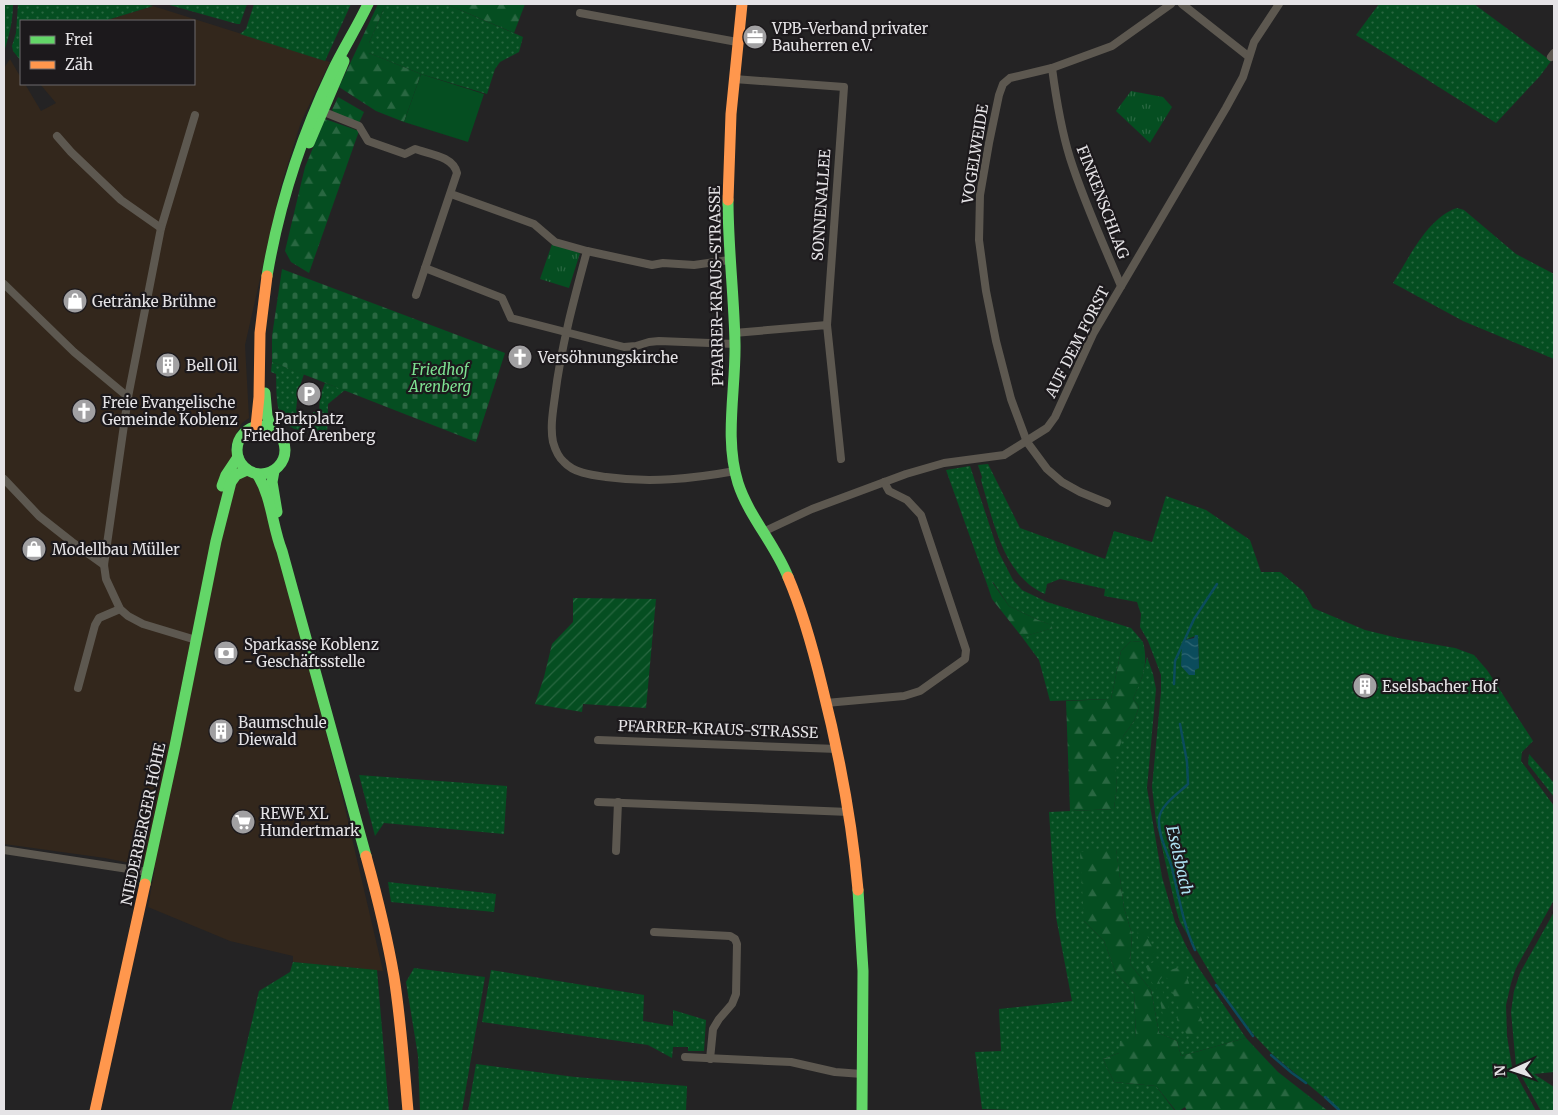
<svg xmlns="http://www.w3.org/2000/svg" width="1558" height="1115" font-family="Merriweather,serif">
<style>
.commercial{fill:#33271c}
.grass{fill:url(#grass-dots);fill-rule:evenodd}
.forest{fill:url(#forest-firs)}
.cemetery{fill:url(#cemetery-stones)}
.park{fill:url(#park-tufts)}
.garden{fill:url(#garden-furrows)}
.pitch{fill:#054e21}
.water{fill:url(#water-waves)}
.lines{fill:none;stroke-linecap:round;stroke-linejoin:round}
.stream{stroke:#0b4c5c;stroke-width:2.5}
.street{stroke:#5d5850;stroke-width:8}
.fast{stroke:#63d668;stroke-width:11}
.slow{stroke:#ff974d;stroke-width:11}
.labels{text-anchor:middle;dominant-baseline:central;stroke-width:4.5;stroke-linejoin:round;paint-order:stroke}
.poi-label{font-size:15px;fill:#e5e3e6;stroke:#1c191c;text-anchor:start}
.street-label{font-size:15px;fill:#e5e3e6;stroke:#1c191c}
.park-label{font-size:15px;font-style:italic;fill:#7de191;stroke:#1c191c}
.water-label{font-size:16px;font-style:italic;fill:#aee2f3;stroke:#1c191c}
</style>
<defs>
<pattern id="grass-dots" width="8" height="8" patternUnits="userSpaceOnUse" patternTransform="scale(1.25)"><rect width="8" height="8" fill="#054e21"/><path d="M2 2h.1M6 6h.1" fill="none" stroke="#296741" stroke-width="1.8" stroke-linecap="round"/></pattern>
<pattern id="forest-firs" width="22" height="20" patternUnits="userSpaceOnUse" patternTransform="scale(1.25)"><rect width="22" height="20" fill="#054e21"/><path d="M5 1l3.5 6h-7zM16 11l3.5 6h-7z" fill="#296741"/></pattern>
<pattern id="cemetery-stones" width="16" height="16" patternUnits="userSpaceOnUse" patternTransform="scale(1.25)"><rect width="16" height="16" fill="#054e21"/><path d="M2 7V4a2 2 0 0 1 4 0v3zM10 15v-3a2 2 0 0 1 4 0v3z" fill="#296741"/></pattern>
<pattern id="park-tufts" width="24" height="20" patternUnits="userSpaceOnUse" patternTransform="scale(1.25)"><rect width="24" height="20" fill="#054e21"/><path d="M3 7l-1-3M5 7V3M7 7l1-3M15 17l-1-3M17 17v-4M19 17l1-3" fill="none" stroke="#296741"/></pattern>
<pattern id="garden-furrows" width="10" height="10" patternUnits="userSpaceOnUse" patternTransform="scale(1.25)"><rect width="10" height="10" fill="#054e21"/><path d="M-1 1l2-2M0 10L10 0M9 11l2-2" fill="none" stroke="#296741"/></pattern>
<pattern id="water-waves" width="16" height="10" patternUnits="userSpaceOnUse" patternTransform="scale(1.25)"><rect width="16" height="10" fill="#0b4c5c"/><path d="M0 5q4-4 8 0t8 0" fill="none" stroke="#2e6673"/></pattern>
</defs>
<rect width="100%" height="100%" fill="#242324"/>
<path class="commercial" d="M153,6L330,62L301,122L281,186L245,345L249,418L241,424L230,447L239,468L258,480L285,573L341,791L383,971L293,962V956L230,941L148,907L155,868L105,858L4,844V68L10,59L21,78V84H25L41,111L56,103L40,84H194V21H104Z"/>
<g class="grass">
<path d="M4,4H13C13,21 9,36 4,52Z"/>
<path d="M18,4H145L153,6L104,21H21V61L13,51L12,46L16,33Z"/>
<path d="M166,4H247L240,24H237Z"/>
<path d="M254,4H351L325,61L240,34L246,29Z"/>
<path d="M386,4H446L523,37L519,52L500,62L495,69L487,94L421,74L369,53V43Z"/>
<path d="M1379,4H1474L1551,61L1540,76L1496,123L1356,35Z"/>
<path d="M1457,208L1464,210L1516,254L1554,274V359L1463,321L1393,283C1409,258 1428,217 1457,208Z"/>
<path d="M272,362L304,374L298,392L296,410L304,412V431C273,428 277,397 276,374L271,372Z"/>
<path d="M325,383L345,390L328,404L327,440L315,439L313,412H319L320,396Z"/>
<path d="M988,464L1020,528L1105,559L1114,531L1152,542L1166,496L1206,510L1250,540L1261,572H1280L1303,591L1313,608L1365,630L1398,638L1455,648L1474,655L1487,670L1533,741L1522,752L1521,761L1554,806V900L1516,968L1511,983L1506,1005L1507,1036L1512,1067L1536,1111H1340L1272,1054L1254,1035L1219,988L1180,922L1176,909L1156,821L1152,787L1161,692V675L1148,641L1140,627L1141,614L1137,602L1104,596L1105,589L1060,579L1047,584L1045,594C1003,576 993,520 981,480L982,477L978,465ZM1198,635L1199,668L1187,672L1181,666L1185,640Z"/>
<path d="M970,466L998,551L1013,580L1022,590L1047,602L1131,628L1143,642L1131,641L1121,651L1111,699L1050,701L1039,660L1022,637L1056,627L1038,620L1009,606L993,582L988,587L946,470Z"/>
<path d="M1147,657L1153,674L1156,689L1147,788L1162,877L1175,922L1187,948L1200,970L1246,1038L1181,1056L1177,1041L1159,1033L1151,990L1130,964L1132,934L1124,908L1116,849L1084,921L1104,941L1116,973L1134,993L1136,1038L1119,1053L1103,1059L1114,1082L1156,1086L1175,1111H1038L982,1109L975,1052L1001,1051L999,1009L1072,1001L1056,917L1049,812L1114,809L1117,786L1114,757L1124,735L1134,721L1139,707L1133,699L1142,677Z"/>
<path d="M1529,754L1554,783V797L1528,764Z"/>
<path d="M359,775L507,786L504,834L384,823L375,836Z"/>
<path d="M388,882L496,894L494,912L391,902Z"/>
<path d="M1554,912V1072L1534,1074L1554,1087V1111H1541L1516,1066L1511,1012L1514,991L1520,973Z"/>
<path d="M293,962L377,970L389,1111H231L259,991L290,972Z"/>
<path d="M414,968L485,977L462,1111H420L418,1056L406,982Z"/>
<path d="M491,970L644,995L643,1021L673,1026V1010L706,1020L704,1051H688V1047H673L672,1058L648,1045L482,1022Z"/>
<path d="M476,1064L575,1077L687,1086L686,1111H468Z"/>
</g>
<g class="forest">
<path d="M378,4H386L369,43V53L421,74L404,122L376,111L339,87Z"/>
<path d="M446,4H525L514,33Z"/>
<path d="M338,97L364,112L359,123L335,113L332,110Z"/>
<path d="M325,119L359,131L309,273L291,262L285,251L305,167Z"/>
<path d="M992,582L1009,606L1038,620L1057,627L1022,637L992,599L988,587Z"/>
<path d="M1131,641L1143,642C1149,665 1142,678 1133,699L1139,707L1134,721L1124,735L1115,759L1117,786L1114,809L1070,811L1066,701L1111,699L1121,651Z"/>
<path d="M1116,848L1124,908L1132,934L1130,964L1151,990L1159,1033L1177,1041L1181,1056L1246,1038L1278,1072L1328,1111H1187L1185,1107L1179,1111H1176L1156,1086L1114,1082L1103,1059L1119,1053L1120,1041L1136,1038L1134,993L1116,973L1104,941L1084,921L1080,852Z"/>
<path d="M1143,926L1155,953L1148,957C1142,948 1136,940 1138,929Z"/>
<path d="M1157,960L1159,967L1167,971L1183,966L1202,1020L1197,1034L1188,1036L1177,1020L1179,1009L1167,978L1162,977L1159,981L1169,1008V1019L1164,1021L1158,990L1152,983L1146,966Z"/>
</g>
<path class="cemetery" d="M282,269L505,353L476,442L272,362V336Z"/>
<g class="park">
<path d="M1131,91L1163,97L1172,107L1150,143L1116,111Z"/>
<path d="M552,244L580,253L569,288L540,279Z"/>
</g>
<path class="garden" d="M573,598L656,599L646,708L583,704L582,712L535,704L544,677L552,644L573,622Z"/>
<path class="pitch" d="M421,74L484,94L468,142L404,122Z"/>
<path class="water" d="M1195,635H1198L1199,668L1195,670V675H1189L1181,666L1182,646L1185,640L1194,638Z"/>
<g class="lines">
<g class="stream">
<path d="M1174,684L1175,661L1194,619L1217,584"/>
<path d="M1180,724L1187,762L1188,784C1179,793 1160,805 1159,819C1158,836 1168,853 1172,868C1179,897 1183,924 1195,950"/>
<path d="M1216,985L1253,1036"/>
<path d="M1271,1055L1292,1073L1306,1083"/>
<path d="M1325,1097L1339,1110"/>
</g>
<g class="street">
<path d="M1182,4L1248,56"/>
<path d="M580,13L737,42"/>
<path d="M1551,57L1554,53"/>
<path d="M1052,68C1056,98 1061,129 1070,158C1084,202 1103,243 1121,286"/>
<path d="M734,79L844,87L827,325"/>
<path d="M319,110L359,126L368,141L405,154L415,149C429,154 453,156 457,173L416,295"/>
<path d="M195,115L161,228L128,397L104,565L106,579L120,609L128,616L143,624L196,640"/>
<path d="M57,136L71,152L121,200L161,228"/>
<path d="M451,194L534,224L555,242L587,251L652,265L663,263L694,265L729,260"/>
<path d="M587,251C574,299 561,347 555,396C553,411 550,427 553,442C555,449 558,457 564,462C574,473 591,475 606,477C650,483 691,479 735,471"/>
<path d="M425,268L502,298L511,318L624,347L636,346L649,342L659,341L735,344"/>
<path d="M4,284L74,352L128,397"/>
<path d="M734,333L827,325L841,459"/>
<path d="M4,479L39,516L72,542L104,565"/>
<path d="M1107,503L1080,492L1062,482L1047,469L1027,442L1011,399L996,341L986,291L979,240L980,195L989,143L999,95L1003,84L1010,78L1052,68L1112,46L1171,4"/>
<path d="M765,531L812,509L906,474L944,463L1004,455L1047,428L1055,417L1093,334L1226,108L1243,77L1254,42L1279,4"/>
<path d="M78,688L95,625L99,618L120,609"/>
<path d="M826,703L904,696L920,691L965,659L966,650L921,515L907,500L889,491L884,482"/>
<path d="M598,740L837,749"/>
<path d="M598,802L849,812"/>
<path d="M4,850L148,872"/>
<path d="M616,851L618,802"/>
<path d="M654,932L730,936L735,939L737,944L736,994L732,1004L719,1019L713,1029L710,1059"/>
<path d="M685,1057L791,1062L835,1072L862,1074"/>
</g>
<g class="fast">
<path d="M309,143L344,61"/>
<path d="M728,200C728,248 734,295 735,343C736,389 724,438 738,483C749,517 775,544 788,577"/>
<path d="M267,276C279,205 301,137 332,72C343,49 357,27 368,4"/>
<path d="M265,393L267,416L271,428"/>
<circle cx="261" cy="450" r="24"/>
<path d="M274,471L272,482L277,512"/>
<path d="M257,474C272,497 272,526 282,551L366,856"/>
<path d="M222,486L226,475L238,457"/>
<path d="M145,884L175,746L216,541L231,482L236,475L247,470"/>
<path d="M858,890L863,971L862,1111"/>
</g>
<g class="slow">
<path d="M728,200L731,114L742,4"/>
<path d="M256,426L259,397L260,333L267,276"/>
<path d="M788,577C803,612 813,649 822,686C839,753 852,821 858,890"/>
<path d="M366,856C377,896 387,936 394,977C401,1021 404,1066 408,1111"/>
<path d="M95,1111L145,884"/>
</g>
</g>
<defs>
<symbol id="office-disc" viewBox="-11 -11 22 22"><circle r="9.5" fill="#a1a0a2" stroke="#1c191c"/><path d="M-6-3h4V-5.5h4V-3h4V5H-6ZM-1-4.5V-3h2v-1.5ZM-6 0V1H6V0Z" fill="#fff"/></symbol>
<symbol id="shop-disc" viewBox="-11 -11 22 22"><circle r="9.5" fill="#a1a0a2" stroke="#1c191c"/><path d="M-5-2.5h2.3a2.7 3.5 0 0 1 5.4 0H5L5.5 6h-11ZM-1.5-2.5h3a1.5 2.3 0 0 0-3 0Z" fill="#fff"/></symbol>
<symbol id="church-disc" viewBox="-11 -11 22 22"><circle r="9.5" fill="#a1a0a2" stroke="#1c191c"/><path d="M-1.2-6h2.4v3.5h3.3v2.4h-3.3V6h-2.4V-.1h-3.3v-2.4h3.3Z" fill="#fff"/></symbol>
<symbol id="building-disc" viewBox="-11 -11 22 22"><circle r="9.5" fill="#a1a0a2" stroke="#1c191c"/><path d="M-4-6H4V6H1V3H-1V6H-4ZM-2.5-4.3h1.7v1.8h-1.7ZM.8-4.3h1.7v1.8H.8ZM-2.5-1h1.7V.8h-1.7ZM.8-1h1.7V.8H.8Z" fill="#fff"/></symbol>
<symbol id="parking-disc" viewBox="-11 -11 22 22"><circle r="9.5" fill="#a1a0a2" stroke="#1c191c"/><path d="M-3.5-5.5H1a3.5 3.5 0 0 1 0 7H-1V5.5H-3.5ZM-1-3.4V-.6H.8a1.4 1.4 0 0 0 0-2.8Z" fill="#fff"/></symbol>
<symbol id="bank-disc" viewBox="-11 -11 22 22"><circle r="9.5" fill="#a1a0a2" stroke="#1c191c"/><path d="M-6-4H6V4H-6ZM0-2.3a2.3 2.3 0 1 0 0 4.6a2.3 2.3 0 1 0 0-4.6Z" fill="#fff"/></symbol>
<symbol id="supermarket-disc" viewBox="-11 -11 22 22"><circle r="9.5" fill="#a1a0a2" stroke="#1c191c"/><path d="M-6-5.5h2.5l.6 2H6L4.5 2H-2.5L-4.4-4H-6ZM-1.5 3.2a1.3 1.3 0 1 0 .1 0ZM3 3.2a1.3 1.3 0 1 0 .1 0Z" fill="#fff"/></symbol>
</defs>
<g fill-rule="evenodd">
<use href="#office-disc" x="741" y="23" width="28" height="28"/>
<use href="#shop-disc" x="61" y="287" width="28" height="28"/>
<use href="#church-disc" x="506" y="343" width="28" height="28"/>
<use href="#building-disc" x="154" y="351" width="28" height="28"/>
<use href="#parking-disc" x="295" y="380" width="28" height="28"/>
<use href="#church-disc" x="70" y="397" width="28" height="28"/>
<use href="#shop-disc" x="20" y="535" width="28" height="28"/>
<use href="#bank-disc" x="212" y="639" width="28" height="28"/>
<use href="#building-disc" x="1351" y="672" width="28" height="28"/>
<use href="#building-disc" x="207" y="717" width="28" height="28"/>
<use href="#supermarket-disc" x="229" y="808" width="28" height="28"/>
</g>
<g class="labels">
<g class="poi-label">
<text x="772" y="28">VPB-Verband privater<tspan x="772" dy="17">Bauherren e.V.</tspan></text>
<text x="92" y="301">Getränke Brühne</text>
<text x="538" y="357">Versöhnungskirche</text>
<text x="186" y="365">Bell Oil</text>
<text x="102" y="402">Freie Evangelische<tspan x="102" dy="17">Gemeinde Koblenz</tspan></text>
<text x="309" y="418" text-anchor="middle">Parkplatz<tspan x="309" dy="17">Friedhof Arenberg</tspan></text>
<text x="52" y="549">Modellbau Müller</text>
<text x="244" y="644">Sparkasse Koblenz<tspan x="244" dy="17">- Geschäftsstelle</tspan></text>
<text x="1382" y="686">Eselsbacher Hof</text>
<text x="238" y="722">Baumschule<tspan x="238" dy="17">Diewald</tspan></text>
<text x="260" y="813">REWE XL<tspan x="260" dy="17">Hundertmark</tspan></text>
</g>
<g class="street-label">
<text transform="translate(975 154) rotate(-81)">VOGELWEIDE</text>
<text transform="translate(1103 202) rotate(69)">FINKENSCHLAG</text>
<text transform="translate(821 205) rotate(-86)">SONNENALLEE</text>
<text transform="translate(716 286) rotate(-91)">PFARRER-KRAUS-STRASSE</text>
<text transform="translate(1077 342) rotate(-63)">AUF DEM FORST</text>
<text transform="translate(718 729) rotate(2)">PFARRER-KRAUS-STRASSE</text>
<text transform="translate(143 824) rotate(-78)">NIEDERBERGER HÖHE</text>
</g>
<g class="park-label">
<text x="440" y="369">Friedhof<tspan x="440" dy="17">Arenberg</tspan></text>
</g>
<g class="water-label">
<text transform="translate(1180 860) rotate(77)">Eselsbach</text>
</g>
</g>
<rect width="1558" height="1115" fill="none" stroke="#e5e3e6" stroke-width="10"/>
<rect x="20" y="20" width="175" height="65" fill="#1c191c" stroke="#6c6a6d"/>
<rect x="30" y="36" width="25" height="8" fill="#63d668" stroke="#6c6a6d"/>
<text x="65" y="45" font-size="15" fill="#e5e3e6">Frei</text>
<rect x="30" y="61" width="25" height="8" fill="#ff974d" stroke="#6c6a6d"/>
<text x="65" y="70" font-size="15" fill="#e5e3e6">Zäh</text>
<g transform="translate(1513 1070) rotate(267)" stroke="#1c191c" stroke-width="4" paint-order="stroke">
<path d="M0-4L9 19L0 12L-9 19Z" fill="#e5e3e6"/>
<text y="-8" font-size="14" font-weight="bold" text-anchor="middle" fill="#e5e3e6">N</text>
</g>
</svg>
